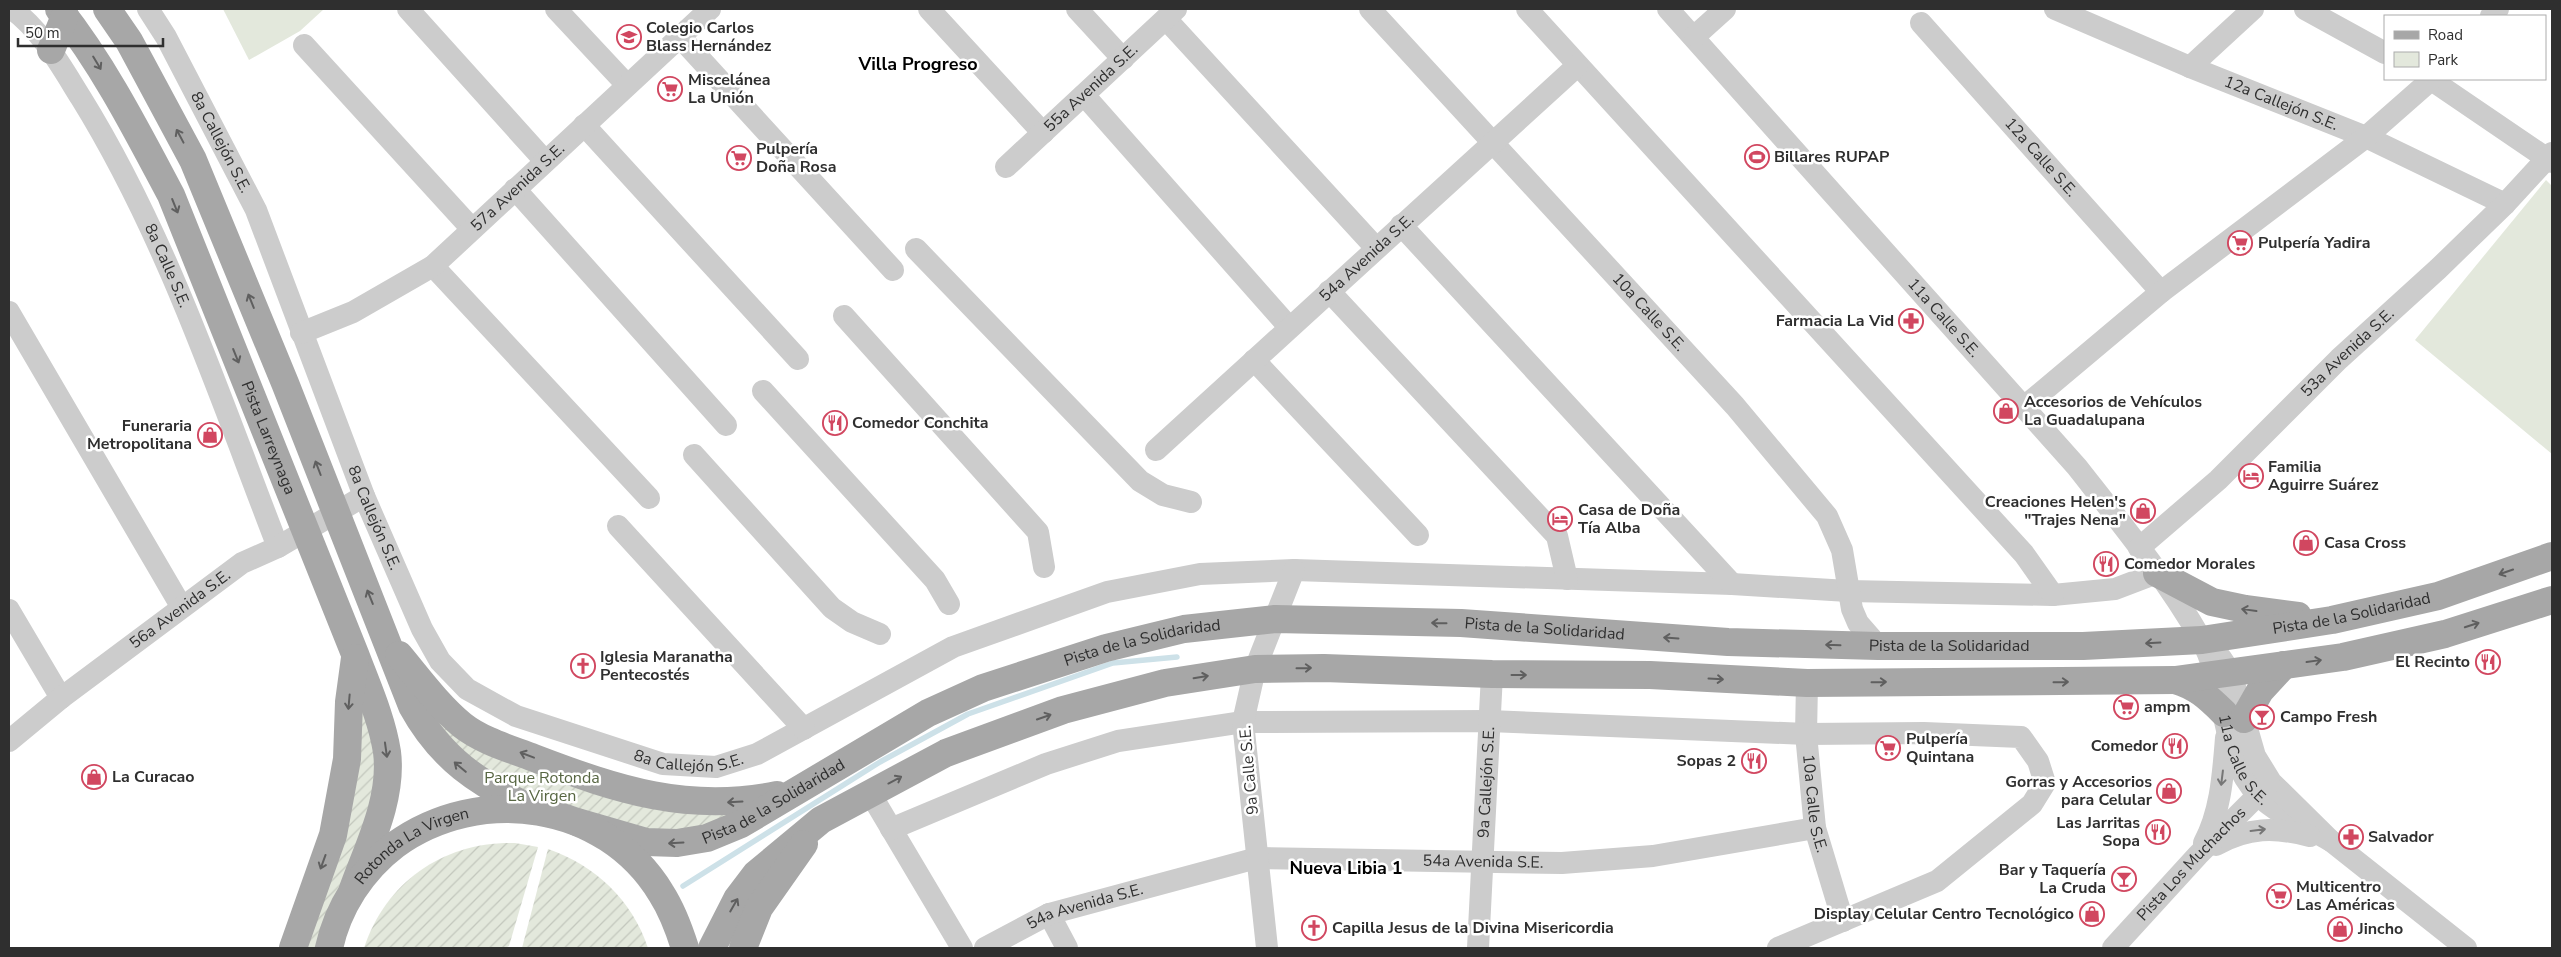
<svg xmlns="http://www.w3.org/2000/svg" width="2561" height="957" font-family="'Nunito Sans',sans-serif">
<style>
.park{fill:#e3e8dc}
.garden{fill:url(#garden-furrows)}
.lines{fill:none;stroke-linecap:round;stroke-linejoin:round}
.stream{stroke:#cde1e8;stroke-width:5.5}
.minor{stroke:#ccc;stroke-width:22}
.major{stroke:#a7a7a7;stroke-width:28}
.oneway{stroke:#5f5f5f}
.oneway2{stroke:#767676}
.labels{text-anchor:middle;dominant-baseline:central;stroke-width:5;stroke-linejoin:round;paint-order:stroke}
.poi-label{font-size:16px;font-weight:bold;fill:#2f2f2f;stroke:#fff;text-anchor:start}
.street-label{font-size:16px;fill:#2f2f2f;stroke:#fff}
.park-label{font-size:16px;fill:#576642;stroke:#fff}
.neighbourhood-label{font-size:18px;font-weight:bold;fill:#000;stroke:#fff}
</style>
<defs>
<pattern id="garden-furrows" width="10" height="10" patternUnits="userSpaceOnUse" patternTransform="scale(1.25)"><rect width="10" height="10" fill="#e3e8dc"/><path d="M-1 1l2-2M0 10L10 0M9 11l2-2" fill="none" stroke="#c3c7bd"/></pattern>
</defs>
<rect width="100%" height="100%" fill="#fff"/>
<g class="park">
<path d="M223,9H324L300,31L249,60Z"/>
<path d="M2546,180L2552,186V454L2415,340Z"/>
</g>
<g class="garden">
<path d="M355,654L387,754L329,948H293L333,835Z"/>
<path d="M433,696L572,772L748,801L707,838L555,815L442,750Z"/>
<path d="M515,843L538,847L509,946L505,948H364C386,881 445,841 515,843Z"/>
<path d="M548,849C595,865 632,900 648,948H522Z"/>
</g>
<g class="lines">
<path class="stream" d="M683,886L880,762L968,714L1113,663L1177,657"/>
<g class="minor">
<path id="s1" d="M12,9C42,31 61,66 81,98C167,237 219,395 278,547"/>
<path id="s2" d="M148,9L166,37L256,210L364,496L422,629L440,661L467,689L516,716L663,764L716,767L757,754L953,647L1107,592L1200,574L1294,570L1732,584L1848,591L2053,595L2115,589L2157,573"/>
<path d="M408,9L545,161"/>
<path d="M556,9L627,85"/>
<path d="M929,9L1043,133"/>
<path d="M1077,9L1123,59"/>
<path id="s3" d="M1370,9L1735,406L1827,516L1842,550L1852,609L1858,623L1878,646"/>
<path d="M1527,9L2024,554L2053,595"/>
<path id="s4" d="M1668,9L2077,467C2120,522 2166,578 2201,639C2228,687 2218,754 2258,795C2276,813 2309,828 2331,841"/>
<path id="s5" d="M2055,9L2190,67L2366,137L2505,204"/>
<path d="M2305,9L2385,53"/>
<path d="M2491,16L2498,9"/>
<path d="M1166,19L1376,248"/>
<path id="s6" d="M1921,23L2161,292"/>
<path d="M1695,36L1725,9"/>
<path d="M680,37L893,270"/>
<path d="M304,45L472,229"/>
<path d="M2190,67L2253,9"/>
<path d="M2430,79L2552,162"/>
<path d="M1084,95L1289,327"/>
<path d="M584,125L798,359"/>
<path id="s7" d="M1006,167L1176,9"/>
<path d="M515,189L726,425"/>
<path d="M1401,225L1732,584"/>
<path d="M916,249L1140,481L1163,495L1191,502"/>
<path d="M433,266L649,498"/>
<path d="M1329,291L1557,536L1567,579"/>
<path d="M9,312L181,606"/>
<path d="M844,316L1038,532L1044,567"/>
<path id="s8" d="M301,333L353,312L433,266L710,9"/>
<path d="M1254,360L1418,535"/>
<path d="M763,391L935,580L949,604"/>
<path d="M2024,407L2161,292L2366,137L2432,79"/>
<path id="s9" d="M1156,450L1577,66"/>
<path d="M694,455L832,608L852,622L880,634"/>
<path d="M618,526L804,729"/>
<path id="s10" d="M2139,548L2218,480L2339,359L2438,269L2505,204L2552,153"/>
<path d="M9,610L61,698"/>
<path d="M2221,658L2231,673L2255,756L2271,782L2331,841L2466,948"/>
<path id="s11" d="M1807,683L1806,734L1815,828L1843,921"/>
<path id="s12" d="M9,741L61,698L242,563L278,547L364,496"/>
<path d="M870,793L962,948"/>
<path d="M891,829L1046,764L1118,741L1243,722L1489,721L1806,734L1924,733L2021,737L2038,761L2045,783L2032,804L1937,881L1778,948"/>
<path d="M2204,843C2221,811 2223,774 2226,738"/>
<path d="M2216,845C2248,827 2275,827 2310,836"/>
<path d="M1049,914L1067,948"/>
<path id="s13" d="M985,948L1049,914L1257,858L1562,863L1653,856L1815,828"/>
<path d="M1267,948L1243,722L1255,669L1294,570"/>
<path id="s14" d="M1478,948L1492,674"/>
<path id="s15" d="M2113,948L2198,855L2269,784"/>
</g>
<g class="major">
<path id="s16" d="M59,9C104,66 137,131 171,195L355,654C367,686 382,719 387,752C393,799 368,847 353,889"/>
<path d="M107,9L129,41L193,160L285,383L412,706C441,759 478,783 532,809"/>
<path d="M51,50L65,16"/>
<path d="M2157,573L2212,602L2245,609L2298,616"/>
<path d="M399,655C419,679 438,705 462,725C482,741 511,749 534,758C618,790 688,813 777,795"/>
<path d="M2175,680C2196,686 2208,697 2224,713"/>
<path d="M2244,719L2260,691L2284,665"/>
<path id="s17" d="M577,822L646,842L677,843L707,838L741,824L928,713L983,688L1106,648L1184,629L1275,619L1461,623L1728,642L1878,646H2083L2202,640L2332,620L2438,596L2552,556"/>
<path d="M293,948L333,835L347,759L349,702L355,658"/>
<path id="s18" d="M329,948C338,907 362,870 395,845C479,784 605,801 661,893C672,910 679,929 685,948"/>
<path d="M712,948L737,899L756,874L821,820L946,753L1063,710L1165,683L1255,669L1324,668L1492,674L1650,675L1807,683L2175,680L2343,657L2445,634L2552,600"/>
<path d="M743,948L759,908L804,844"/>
</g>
</g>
<defs><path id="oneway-shaft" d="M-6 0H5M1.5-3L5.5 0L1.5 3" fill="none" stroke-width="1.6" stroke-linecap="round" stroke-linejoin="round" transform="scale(1.25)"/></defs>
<g class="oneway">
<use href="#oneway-shaft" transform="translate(97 63) rotate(59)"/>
<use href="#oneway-shaft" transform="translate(180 136) rotate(-118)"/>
<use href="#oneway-shaft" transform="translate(175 206) rotate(68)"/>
<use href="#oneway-shaft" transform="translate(251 301) rotate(-112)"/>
<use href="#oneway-shaft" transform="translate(236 356) rotate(68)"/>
<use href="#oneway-shaft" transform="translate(318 468) rotate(-111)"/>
<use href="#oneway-shaft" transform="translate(2506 572) rotate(161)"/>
<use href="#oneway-shaft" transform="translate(370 597) rotate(-112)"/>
<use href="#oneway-shaft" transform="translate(2249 610) rotate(-172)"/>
<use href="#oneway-shaft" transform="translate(1439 623) rotate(-179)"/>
<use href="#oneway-shaft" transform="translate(2472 625) rotate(-18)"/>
<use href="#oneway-shaft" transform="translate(1671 638) rotate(-176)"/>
<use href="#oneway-shaft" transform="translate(2153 643) rotate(177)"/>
<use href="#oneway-shaft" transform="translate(1833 645) rotate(-178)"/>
<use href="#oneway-shaft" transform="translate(2314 661) rotate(-8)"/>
<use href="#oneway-shaft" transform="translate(1304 668) rotate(-1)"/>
<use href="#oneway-shaft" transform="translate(1519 675)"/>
<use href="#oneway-shaft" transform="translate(1201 677) rotate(-9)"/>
<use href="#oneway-shaft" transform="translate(1716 679) rotate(3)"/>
<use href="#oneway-shaft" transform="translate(1879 682) rotate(-1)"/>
<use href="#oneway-shaft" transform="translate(2061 682) rotate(-1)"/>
<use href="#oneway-shaft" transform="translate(349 702) rotate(95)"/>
<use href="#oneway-shaft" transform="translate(1044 717) rotate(-19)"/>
<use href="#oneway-shaft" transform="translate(386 750) rotate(82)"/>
<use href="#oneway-shaft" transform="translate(527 755) rotate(-159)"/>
<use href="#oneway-shaft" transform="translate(460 767) rotate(-140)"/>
<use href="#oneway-shaft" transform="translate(895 780) rotate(-28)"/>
<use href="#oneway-shaft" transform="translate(735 802) rotate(177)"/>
<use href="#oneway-shaft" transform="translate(676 843) rotate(177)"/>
<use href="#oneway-shaft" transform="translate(323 862) rotate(110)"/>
<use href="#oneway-shaft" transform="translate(734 905) rotate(-60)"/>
</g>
<g class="oneway2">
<use href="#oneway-shaft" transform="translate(2222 778) rotate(97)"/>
<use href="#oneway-shaft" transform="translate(2258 830) rotate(-7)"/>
</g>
<defs>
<symbol id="school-ring" viewBox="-11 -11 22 22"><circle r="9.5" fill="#fff" stroke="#d14760" stroke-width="1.5"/><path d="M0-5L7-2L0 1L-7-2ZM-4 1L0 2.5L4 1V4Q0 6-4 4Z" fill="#d14760"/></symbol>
<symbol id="supermarket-ring" viewBox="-11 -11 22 22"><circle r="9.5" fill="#fff" stroke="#d14760" stroke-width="1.5"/><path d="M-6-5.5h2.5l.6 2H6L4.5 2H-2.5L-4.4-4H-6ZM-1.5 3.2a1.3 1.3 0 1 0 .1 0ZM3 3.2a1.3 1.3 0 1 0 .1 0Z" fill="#d14760"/></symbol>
<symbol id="stadium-ring" viewBox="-11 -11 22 22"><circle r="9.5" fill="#fff" stroke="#d14760" stroke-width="1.5"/><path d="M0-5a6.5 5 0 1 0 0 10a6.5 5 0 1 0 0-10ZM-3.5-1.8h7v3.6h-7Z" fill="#d14760"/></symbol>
<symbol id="pharmacy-ring" viewBox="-11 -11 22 22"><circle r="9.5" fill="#fff" stroke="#d14760" stroke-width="1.5"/><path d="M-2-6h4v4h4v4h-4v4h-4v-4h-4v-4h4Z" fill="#d14760"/></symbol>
<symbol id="shop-ring" viewBox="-11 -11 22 22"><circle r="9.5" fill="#fff" stroke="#d14760" stroke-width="1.5"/><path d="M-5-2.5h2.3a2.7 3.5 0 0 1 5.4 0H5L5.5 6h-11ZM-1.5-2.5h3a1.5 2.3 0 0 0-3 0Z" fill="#d14760"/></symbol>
<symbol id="restaurant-ring" viewBox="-11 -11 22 22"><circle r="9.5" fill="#fff" stroke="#d14760" stroke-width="1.5"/><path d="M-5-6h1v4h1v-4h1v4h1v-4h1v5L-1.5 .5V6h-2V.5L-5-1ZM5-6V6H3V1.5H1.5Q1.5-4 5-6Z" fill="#d14760"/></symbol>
<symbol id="hotel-ring" viewBox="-11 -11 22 22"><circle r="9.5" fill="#fff" stroke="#d14760" stroke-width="1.5"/><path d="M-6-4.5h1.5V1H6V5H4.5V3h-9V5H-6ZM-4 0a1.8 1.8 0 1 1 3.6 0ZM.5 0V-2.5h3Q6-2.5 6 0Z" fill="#d14760"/></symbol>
<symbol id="church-ring" viewBox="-11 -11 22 22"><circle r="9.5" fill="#fff" stroke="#d14760" stroke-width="1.5"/><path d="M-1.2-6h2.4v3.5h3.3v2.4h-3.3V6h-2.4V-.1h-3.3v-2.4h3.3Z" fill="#d14760"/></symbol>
<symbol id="bar-ring" viewBox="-11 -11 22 22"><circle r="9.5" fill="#fff" stroke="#d14760" stroke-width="1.5"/><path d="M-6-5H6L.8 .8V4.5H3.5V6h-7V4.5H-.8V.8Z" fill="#d14760"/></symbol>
</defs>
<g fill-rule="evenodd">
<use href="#school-ring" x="615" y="23" width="28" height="28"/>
<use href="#supermarket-ring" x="656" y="75" width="28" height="28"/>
<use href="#stadium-ring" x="1743" y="143" width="28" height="28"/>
<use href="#supermarket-ring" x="725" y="144" width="28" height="28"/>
<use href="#supermarket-ring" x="2226" y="229" width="28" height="28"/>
<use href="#pharmacy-ring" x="1897" y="307" width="28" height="28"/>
<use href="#shop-ring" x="1992" y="397" width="28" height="28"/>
<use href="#restaurant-ring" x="821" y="409" width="28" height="28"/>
<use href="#shop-ring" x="196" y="421" width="28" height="28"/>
<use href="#hotel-ring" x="2237" y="462" width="28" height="28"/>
<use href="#shop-ring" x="2129" y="497" width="28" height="28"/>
<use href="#hotel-ring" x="1546" y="505" width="28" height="28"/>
<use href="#shop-ring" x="2292" y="529" width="28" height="28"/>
<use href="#restaurant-ring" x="2092" y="550" width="28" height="28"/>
<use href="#restaurant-ring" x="2474" y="648" width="28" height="28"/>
<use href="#church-ring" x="569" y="652" width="28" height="28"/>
<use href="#supermarket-ring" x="2112" y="693" width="28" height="28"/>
<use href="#bar-ring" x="2248" y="703" width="28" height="28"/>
<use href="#restaurant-ring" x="2161" y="732" width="28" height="28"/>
<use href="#supermarket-ring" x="1874" y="734" width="28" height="28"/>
<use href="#restaurant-ring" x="1740" y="747" width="28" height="28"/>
<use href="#shop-ring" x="80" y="763" width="28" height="28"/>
<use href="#shop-ring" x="2155" y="777" width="28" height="28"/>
<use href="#restaurant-ring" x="2144" y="818" width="28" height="28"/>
<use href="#pharmacy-ring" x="2337" y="823" width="28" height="28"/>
<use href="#bar-ring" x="2110" y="865" width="28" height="28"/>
<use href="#supermarket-ring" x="2265" y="882" width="28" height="28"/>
<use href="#shop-ring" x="2078" y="900" width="28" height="28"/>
<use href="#church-ring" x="1300" y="914" width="28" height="28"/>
<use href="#shop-ring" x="2326" y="915" width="28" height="28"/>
</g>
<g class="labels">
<g class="poi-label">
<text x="646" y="28">Colegio Carlos<tspan x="646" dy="18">Blass Hernández</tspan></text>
<text x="688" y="80">Miscelánea<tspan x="688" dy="18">La Unión</tspan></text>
<text x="756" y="149">Pulpería<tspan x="756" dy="18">Doña Rosa</tspan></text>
<text x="1774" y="157">Billares RUPAP</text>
<text x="2258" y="243">Pulpería Yadira</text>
<text x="1894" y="321" text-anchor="end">Farmacia La Vid</text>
<text x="2024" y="402">Accesorios de Vehículos<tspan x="2024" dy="18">La Guadalupana</tspan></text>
<text x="852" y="423">Comedor Conchita</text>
<text x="192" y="426" text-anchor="end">Funeraria<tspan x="192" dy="18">Metropolitana</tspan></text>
<text x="2268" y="467">Familia<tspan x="2268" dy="18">Aguirre Suárez</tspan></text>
<text x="2126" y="502" text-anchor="end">Creaciones Helen's<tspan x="2126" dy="18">"Trajes Nena"</tspan></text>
<text x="1578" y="510">Casa de Doña<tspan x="1578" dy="18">Tía Alba</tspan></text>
<text x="2324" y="543">Casa Cross</text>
<text x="2124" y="564">Comedor Morales</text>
<text x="600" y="657">Iglesia Maranatha<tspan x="600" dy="18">Pentecostés</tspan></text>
<text x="2470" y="662" text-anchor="end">El Recinto</text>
<text x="2144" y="707">ampm</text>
<text x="2280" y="717">Campo Fresh</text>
<text x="1906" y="739">Pulpería<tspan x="1906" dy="18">Quintana</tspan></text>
<text x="2158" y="746" text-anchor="end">Comedor</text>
<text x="1736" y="761" text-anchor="end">Sopas 2</text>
<text x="112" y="777">La Curacao</text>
<text x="2152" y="782" text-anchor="end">Gorras y Accesorios<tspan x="2152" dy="18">para Celular</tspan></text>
<text x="2140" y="823" text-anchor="end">Las Jarritas<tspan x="2140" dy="18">Sopa</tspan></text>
<text x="2368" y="837">Salvador</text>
<text x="2106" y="870" text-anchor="end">Bar y Taquería<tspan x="2106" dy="18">La Cruda</tspan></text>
<text x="2296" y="887">Multicentro<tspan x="2296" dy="18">Las Américas</tspan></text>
<text x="2074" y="914" text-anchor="end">Display Celular Centro Tecnológico</text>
<text x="1332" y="928">Capilla Jesus de la Divina Misericordia</text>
<text x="2358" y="929">Jincho</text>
</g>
<g class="street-label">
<text stroke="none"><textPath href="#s7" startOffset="116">55a Avenida S.E.</textPath></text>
<text stroke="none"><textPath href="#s5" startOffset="245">12a Callejón S.E.</textPath></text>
<text stroke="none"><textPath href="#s2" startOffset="152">8a Callejón S.E.</textPath></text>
<text stroke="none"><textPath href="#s6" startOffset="180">12a Calle S.E.</textPath></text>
<text stroke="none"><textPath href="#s8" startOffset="264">57a Avenida S.E.</textPath></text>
<text stroke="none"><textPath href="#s9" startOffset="285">54a Avenida S.E.</textPath></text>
<text stroke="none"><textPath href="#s1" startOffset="302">8a Calle S.E.</textPath></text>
<text stroke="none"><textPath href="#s3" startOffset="412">10a Calle S.E.</textPath></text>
<text stroke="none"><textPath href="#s4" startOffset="414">11a Calle S.E.</textPath></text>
<text stroke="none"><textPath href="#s10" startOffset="286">53a Avenida S.E.</textPath></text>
<text stroke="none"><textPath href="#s16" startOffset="479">Pista Larreynaga</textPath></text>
<text stroke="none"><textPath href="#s2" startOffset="558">8a Callejón S.E.</textPath></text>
<text stroke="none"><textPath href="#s12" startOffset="216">56a Avenida S.E.</textPath></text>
<text stroke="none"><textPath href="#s17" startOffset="1829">Pista de la Solidaridad</textPath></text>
<text stroke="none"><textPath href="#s17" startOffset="1019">Pista de la Solidaridad</textPath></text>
<text stroke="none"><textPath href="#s17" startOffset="614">Pista de la Solidaridad</textPath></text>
<text stroke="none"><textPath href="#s17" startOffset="1424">Pista de la Solidaridad</textPath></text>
<text stroke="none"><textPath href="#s2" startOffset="991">8a Callejón S.E.</textPath></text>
<text stroke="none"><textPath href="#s4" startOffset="955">11a Calle S.E.</textPath></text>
<text transform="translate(1249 770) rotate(-95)">9a Calle S.E.</text>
<text stroke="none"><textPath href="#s14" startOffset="166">9a Callejón S.E.</textPath></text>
<text stroke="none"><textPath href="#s17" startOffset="209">Pista de la Solidaridad</textPath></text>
<text stroke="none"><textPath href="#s11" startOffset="121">10a Calle S.E.</textPath></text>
<text stroke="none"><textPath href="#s18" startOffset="139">Rotonda La Virgen</textPath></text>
<text stroke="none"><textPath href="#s13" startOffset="514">54a Avenida S.E.</textPath></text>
<text stroke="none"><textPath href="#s15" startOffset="115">Pista Los Muchachos</textPath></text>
<text stroke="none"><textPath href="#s13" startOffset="109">54a Avenida S.E.</textPath></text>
</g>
<g class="park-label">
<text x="542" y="778">Parque Rotonda<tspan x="542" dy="18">La Virgen</tspan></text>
</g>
<g class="neighbourhood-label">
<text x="918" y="64">Villa Progreso</text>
<text x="1346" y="868">Nueva Libia 1</text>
</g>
</g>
<rect width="2561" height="957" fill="none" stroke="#2f2f2f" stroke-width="20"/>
<rect x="2384" y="15" width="162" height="65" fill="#ffffff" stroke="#acacac"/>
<rect x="2394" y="31" width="25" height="8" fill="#a7a7a7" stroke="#acacac"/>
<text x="2428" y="40" font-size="15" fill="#2f2f2f">Road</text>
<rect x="2394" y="52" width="25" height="15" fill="#e3e8dc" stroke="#acacac"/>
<text x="2428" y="65" font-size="15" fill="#2f2f2f">Park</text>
<path d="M18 38v8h145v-8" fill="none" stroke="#2f2f2f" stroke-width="2.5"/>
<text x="25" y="38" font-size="15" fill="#2f2f2f" stroke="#ffffff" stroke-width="4" paint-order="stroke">50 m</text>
</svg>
